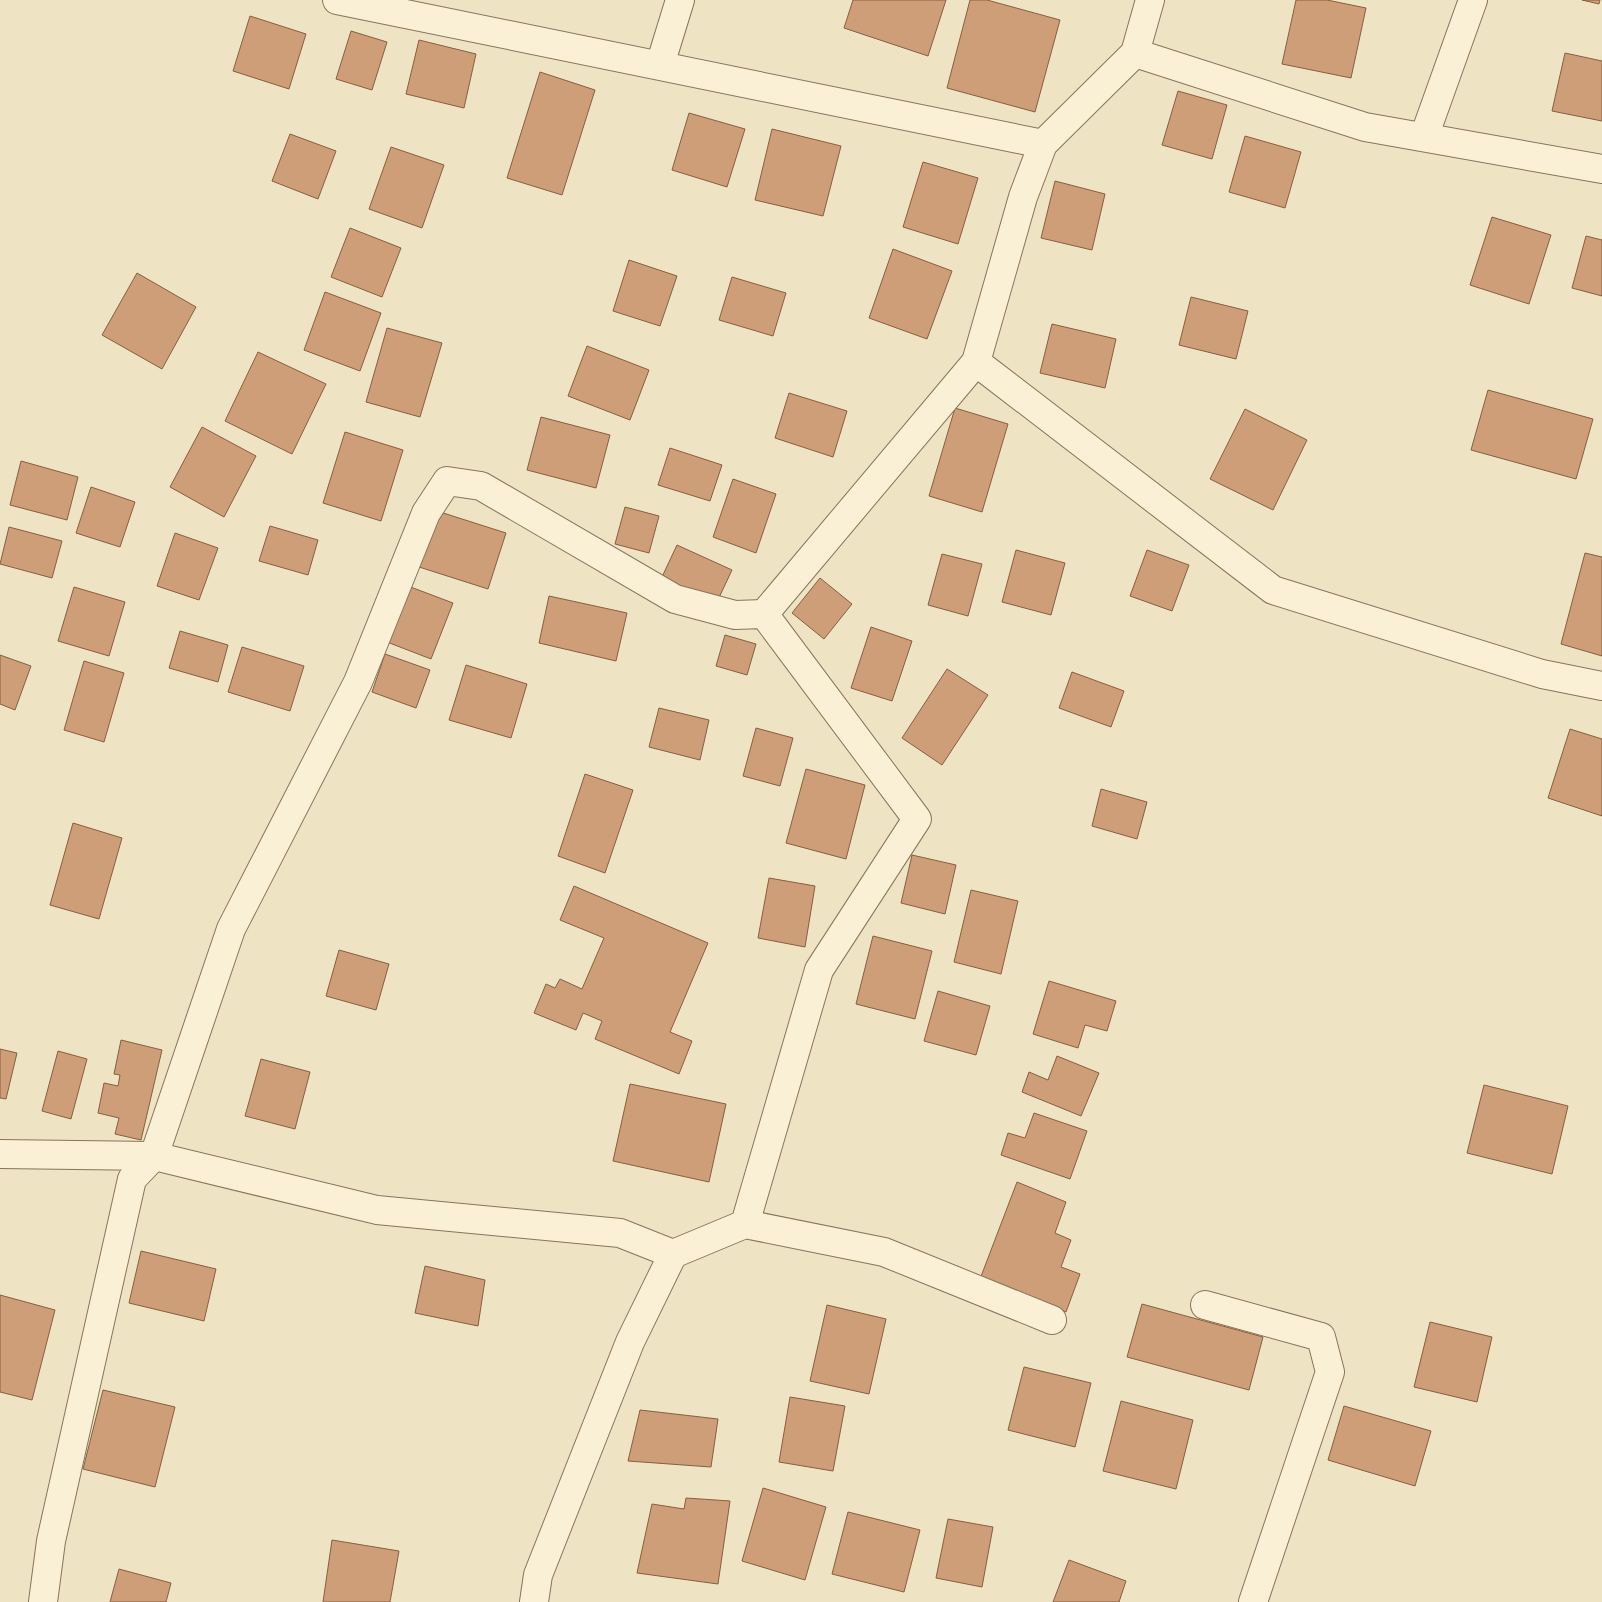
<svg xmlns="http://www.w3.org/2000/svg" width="1602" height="1602" font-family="Literata,serif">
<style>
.building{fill:#cd9e78;stroke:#885e3f}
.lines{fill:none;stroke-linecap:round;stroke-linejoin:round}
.minor-casing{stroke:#89745a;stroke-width:30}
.minor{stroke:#f9f0d6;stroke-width:28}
</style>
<rect width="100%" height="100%" fill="#eee3c3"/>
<g class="building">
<path d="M853,0H946L928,56L844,28Z"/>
<path d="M970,0H987L1060,20L1035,112L947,88Z"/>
<path d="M1296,0H1327L1366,8L1351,78L1282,64Z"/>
<path d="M1582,0H1600L1599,4Z"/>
<path d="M250,16L306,34L289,89L233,71Z"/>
<path d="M351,31L387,42L372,90L336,79Z"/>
<path d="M419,40L476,54L464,108L406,94Z"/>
<path d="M1565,53L1602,61V121L1552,111Z"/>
<path d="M540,72L595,90L562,195L507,178Z"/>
<path d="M1178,91L1227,105L1212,159L1162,145Z"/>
<path d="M689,113L745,129L727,187L672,170Z"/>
<path d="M772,129L841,146L823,216L755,200Z"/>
<path d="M290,134L336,151L318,199L272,181Z"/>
<path d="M1245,136L1301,152L1285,208L1229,192Z"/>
<path d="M391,147L444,165L422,228L369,209Z"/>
<path d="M923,162L978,178L958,244L903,227Z"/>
<path d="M1055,181L1105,194L1092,250L1041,238Z"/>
<path d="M1492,217L1551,235L1529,304L1470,285Z"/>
<path d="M350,228L401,248L382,297L331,277Z"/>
<path d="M1586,236L1602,240V296L1572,288Z"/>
<path d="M893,249L952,271L927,339L869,318Z"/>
<path d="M629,260L677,276L660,326L613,311Z"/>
<path d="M137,273L196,307L162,369L102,335Z"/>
<path d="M732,277L786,293L773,336L719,320Z"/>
<path d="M325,292L381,313L360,371L304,350Z"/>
<path d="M1191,297L1248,311L1236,359L1179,345Z"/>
<path d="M1052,324L1116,339L1105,388L1040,373Z"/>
<path d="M387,328L442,343L420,417L366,402Z"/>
<path d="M587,346L649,370L630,420L568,396Z"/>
<path d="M258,352L326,384L292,454L225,421Z"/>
<path d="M1488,390L1593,419L1576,479L1471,450Z"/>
<path d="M789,393L847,411L833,457L775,438Z"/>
<path d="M955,408L1008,424L982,512L929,496Z"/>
<path d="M1245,409L1307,440L1273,510L1210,479Z"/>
<path d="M541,417L610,435L596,488L527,470Z"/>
<path d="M202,427L256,456L224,517L170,487Z"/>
<path d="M345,432L403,450L381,521L323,503Z"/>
<path d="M670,448L722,465L710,501L658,485Z"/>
<path d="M21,461L78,477L67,520L10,505Z"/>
<path d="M733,479L776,494L756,553L713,537Z"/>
<path d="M91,487L135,502L120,547L76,533Z"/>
<path d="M625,507L659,516L649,553L615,544Z"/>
<path d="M437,511L506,533L488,589L419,567Z"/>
<path d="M270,526L318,540L308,575L259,561Z"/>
<path d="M9,527L62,541L52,578L0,564Z"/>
<path d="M175,533L218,548L199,600L157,586Z"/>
<path d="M677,545L732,570L716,604L661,579Z"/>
<path d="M1016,550L1065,563L1051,615L1002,602Z"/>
<path d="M1147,550L1189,565L1172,611L1130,596Z"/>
<path d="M1585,553L1602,557V656L1561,644Z"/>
<path d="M942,554L982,564L968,616L928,605Z"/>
<path d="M820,578L852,604L824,639L792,613Z"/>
<path d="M408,586L453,603L431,659L387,642Z"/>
<path d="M74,587L125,602L109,656L58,641Z"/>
<path d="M549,596L627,613L616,661L539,643Z"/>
<path d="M871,627L912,641L892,701L851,688Z"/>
<path d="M180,631L228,645L218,682L169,668Z"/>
<path d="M725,635L756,644L747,675L716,666Z"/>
<path d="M242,647L304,666L290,711L228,692Z"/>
<path d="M385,654L430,670L416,708L372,692Z"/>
<path d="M0,655L31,666L15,710L0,704Z"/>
<path d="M84,661L124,673L104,742L64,730Z"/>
<path d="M466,665L527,684L511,738L449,720Z"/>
<path d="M947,669L988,695L942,765L902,738Z"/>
<path d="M1072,672L1124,691L1111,727L1059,708Z"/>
<path d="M659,708L709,720L700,760L649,747Z"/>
<path d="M756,728L793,738L780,786L743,776Z"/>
<path d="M1570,729L1602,739V816L1548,798Z"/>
<path d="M806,769L865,785L846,859L786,843Z"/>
<path d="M585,774L633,790L605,873L558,856Z"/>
<path d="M1101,789L1147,802L1137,839L1092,826Z"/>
<path d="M73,823L122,838L99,919L50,905Z"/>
<path d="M912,855L956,865L945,914L901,903Z"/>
<path d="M769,878L815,886L805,947L758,938Z"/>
<path d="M574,886L708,943L670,1032L692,1041L679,1074L595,1039L602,1021L583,1013L576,1030L534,1013L546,984L555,988L560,979L582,989L604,938L560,920Z"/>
<path d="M971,890L1018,901L1001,974L954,962Z"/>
<path d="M873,936L932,951L915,1019L856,1004Z"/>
<path d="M339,950L389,964L376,1010L326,996Z"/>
<path d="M1049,981L1116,1001L1107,1031L1085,1025L1078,1048L1033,1034Z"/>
<path d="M938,991L990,1006L976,1055L924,1041Z"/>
<path d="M121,1040L162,1050L141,1140L115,1134L119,1118L98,1113L104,1083L118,1086L120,1075L114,1074Z"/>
<path d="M0,1049L17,1053L6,1099L0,1098Z"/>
<path d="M58,1051L87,1059L71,1119L42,1111Z"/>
<path d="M1057,1056L1099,1073L1081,1116L1022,1092L1029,1072L1048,1080Z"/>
<path d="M261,1059L310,1072L295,1129L245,1116Z"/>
<path d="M630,1084L726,1104L709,1182L613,1161Z"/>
<path d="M1484,1085L1568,1106L1552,1174L1467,1153Z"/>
<path d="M1034,1113L1087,1131L1070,1179L1001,1155L1008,1133L1025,1138Z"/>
<path d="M1017,1182L1066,1202L1055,1233L1071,1240L1061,1267L1080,1274L1066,1312L980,1279Z"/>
<path d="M141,1251L216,1269L204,1321L129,1303Z"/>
<path d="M425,1266L485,1280L478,1326L415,1313Z"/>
<path d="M0,1295L55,1310L32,1400L0,1392Z"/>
<path d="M1142,1304L1263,1337L1249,1390L1127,1357Z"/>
<path d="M827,1305L886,1319L869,1394L810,1381Z"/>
<path d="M1430,1322L1492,1337L1477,1402L1414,1387Z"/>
<path d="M1024,1367L1091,1383L1075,1447L1008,1430Z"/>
<path d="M103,1390L175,1407L155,1487L83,1469Z"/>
<path d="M790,1397L845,1406L833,1471L779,1462Z"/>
<path d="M1121,1401L1193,1420L1176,1489L1103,1471Z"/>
<path d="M1344,1406L1431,1431L1415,1486L1328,1460Z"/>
<path d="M640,1410L718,1419L711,1467L628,1461Z"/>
<path d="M763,1488L826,1507L805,1580L742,1561Z"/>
<path d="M686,1498L730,1501L718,1584L637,1573L652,1504L684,1509Z"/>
<path d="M848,1512L920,1530L904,1592L832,1574Z"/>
<path d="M948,1519L993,1527L982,1587L936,1578Z"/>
<path d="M332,1540L399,1551L390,1602H323Z"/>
<path d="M1069,1560L1126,1581L1119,1602H1053Z"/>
<path d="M119,1569L171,1583L166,1602H110Z"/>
</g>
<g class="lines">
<defs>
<g id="minor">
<path d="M337,0L1043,144"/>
<path d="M1135,53L1365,127L1602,169"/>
<path d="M660,65L680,0"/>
<path d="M1424,137L1473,0"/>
<path d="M976,362L1273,590L1542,674L1602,686"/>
<path d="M764,614L976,362L1023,197L1043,144L1135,53L1150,0"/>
<path d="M0,1154L154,1156L377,1210L620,1233L673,1254"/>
<path d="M1205,1305L1321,1337L1330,1372L1253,1602"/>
<path d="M43,1602L51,1541L132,1179L154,1156L231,929L358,682L426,513L447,481L481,486L675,599L735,615L764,614L917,819L819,970L745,1224"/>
<path d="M534,1602L538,1575L630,1342L673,1254L745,1224L884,1252L1052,1320"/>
</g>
</defs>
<use href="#minor" class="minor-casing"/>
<use href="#minor" class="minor"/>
</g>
</svg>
